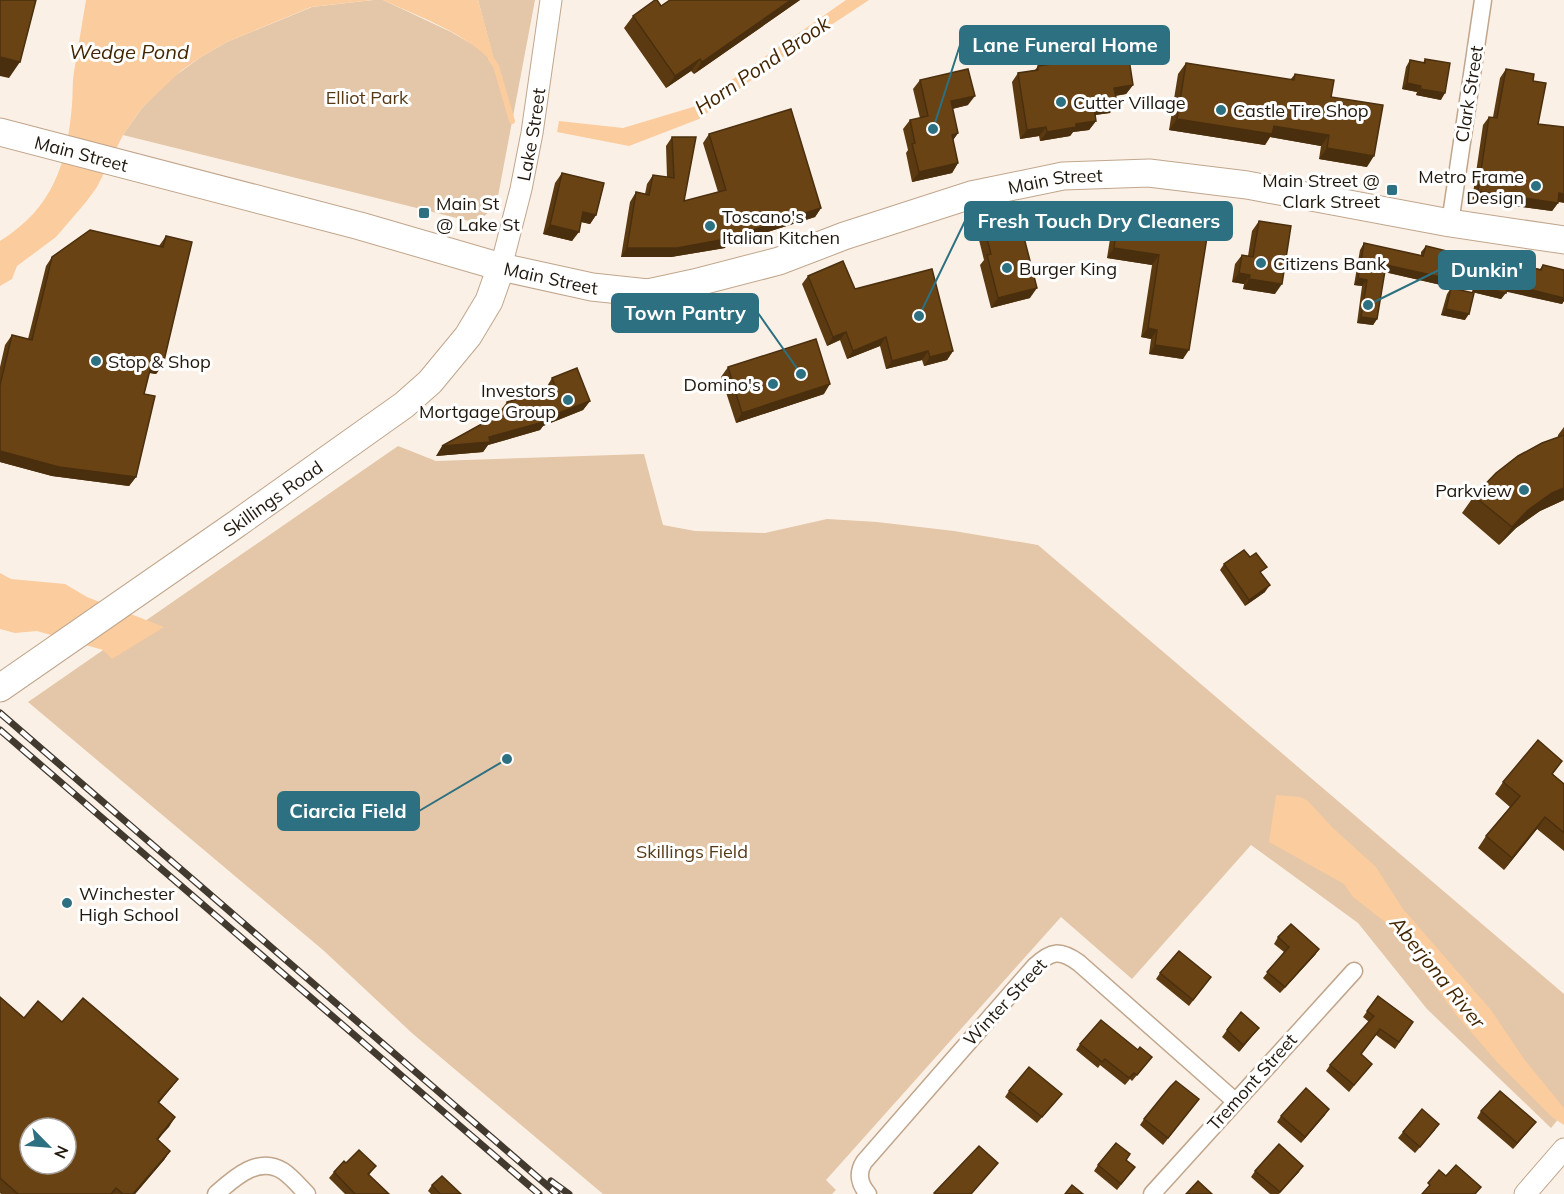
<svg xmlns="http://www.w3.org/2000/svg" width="1564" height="1194" font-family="Mulish,sans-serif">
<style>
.green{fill:#e4c6a8}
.water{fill:#fbcc9d}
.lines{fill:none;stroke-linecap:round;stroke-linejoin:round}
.stream{stroke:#fbcc9d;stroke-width:6}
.minor-casing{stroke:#c0a68d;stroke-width:19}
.tertiary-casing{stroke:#c0a68d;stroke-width:23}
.primary-casing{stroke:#c0a68d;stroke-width:29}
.minor{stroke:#fff;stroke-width:16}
.tertiary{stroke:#fff;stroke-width:21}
.primary{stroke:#fff;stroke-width:27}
.rail-casing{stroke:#42392f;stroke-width:7}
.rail{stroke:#fff;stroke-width:4.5;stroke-dasharray:14;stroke-linecap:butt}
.wall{fill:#5b3a11}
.shaded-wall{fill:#4a2f0e}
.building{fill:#6a4314;stroke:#4a2f0e;stroke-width:1.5;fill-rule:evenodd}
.poi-dot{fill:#2c7081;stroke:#fff;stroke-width:2}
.labels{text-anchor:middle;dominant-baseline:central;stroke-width:6;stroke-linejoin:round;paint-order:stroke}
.street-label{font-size:18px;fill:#20170d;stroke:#fff}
.park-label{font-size:18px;fill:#573814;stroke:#fff}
.poi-label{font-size:18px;fill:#20170d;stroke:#fff;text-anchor:start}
.water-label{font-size:20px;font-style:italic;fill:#432500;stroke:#fff}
.leader{fill:none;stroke:#2c7081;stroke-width:2}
.callout-dot{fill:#2c7081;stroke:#fff;stroke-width:2}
.callout{fill:#2c7081;stroke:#2c7081;stroke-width:2}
.callout-label{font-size:20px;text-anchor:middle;font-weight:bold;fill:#fff}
</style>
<rect width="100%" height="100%" fill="#fbf0e5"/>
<g class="green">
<path d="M373,0H383L451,32L482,50L495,64L478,0H535L498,196C492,209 487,217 473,222L123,135L142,108L172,78L201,57L227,42L312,7Z"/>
<path d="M398,446L436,461L644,454L663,525L695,531L765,533L827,519L877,522L954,531L1038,545L1564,994V1112L1551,1128L1427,1009L1358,923L1251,845L1132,979L1061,917L826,1180L836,1190L832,1194H603L413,1034L323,950L28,702Z"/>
</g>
<g class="water">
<path d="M86,0H373L311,7L227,42L201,57L182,70L142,108L123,135L97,187L86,202L56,237L17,266L12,279L0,286V241C53,208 67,164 72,105C73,94 72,83 74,72C78,48 82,24 86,0Z"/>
<path d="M383,0H478L496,66C467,33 422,18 383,0Z"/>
<path d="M846,0H869L781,58L699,119L629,146L557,132L559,121L623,128L693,107Z"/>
<path d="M0,573L11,579L65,584L87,597L164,627L112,659L103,650L37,631L15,633L0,629Z"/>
<path d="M1276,795L1300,797L1308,801L1332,827L1376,867L1403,909L1491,1010L1524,1059L1564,1108V1125L1552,1117L1497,1062L1457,1016L1389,925L1353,897L1344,884L1269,842Z"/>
</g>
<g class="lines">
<path class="stream" d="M491,59L496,66L512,121"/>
<defs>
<g id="minor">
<path d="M1450,223L1483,0"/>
<path d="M216,1194C233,1179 258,1155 283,1171C292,1177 300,1187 307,1194"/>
<path d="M868,1194C859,1184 857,1173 864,1162L1035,966C1051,951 1060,949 1079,963L1235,1101"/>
<path d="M1152,1194L1354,971"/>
</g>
<g id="tertiary">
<path id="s1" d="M501,267L521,189L532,133L551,0"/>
<path d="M1525,1194L1564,1149"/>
</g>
<g id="primary">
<path id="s2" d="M0,132L360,226L501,267L592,287L648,293L694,283L779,261L844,236L971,195L1063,176L1149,173L1247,185L1450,223L1564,240"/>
<path id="s3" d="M0,688L235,525L404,405L430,382L468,336L489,301L501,267"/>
</g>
</defs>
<use href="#minor" class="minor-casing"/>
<use href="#tertiary" class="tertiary-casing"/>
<use href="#primary" class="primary-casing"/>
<use href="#minor" class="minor"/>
<use href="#tertiary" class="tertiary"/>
<use href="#primary" class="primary"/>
<defs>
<g id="rail">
<path d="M0,713L557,1194"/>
<path d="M0,730L539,1194"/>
<path d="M551,1181L569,1194"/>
</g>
</defs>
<use href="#rail" class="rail-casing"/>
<use href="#rail" class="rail"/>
</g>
<g class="wall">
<path d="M800,0L694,74L691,71L666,88L624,28L633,16L661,6Z"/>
<path d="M1086,57L1113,61L1133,85L1126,94L1115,96L1110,113L1095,115L1096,121L1089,130L1073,132L1070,136L1040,141L1039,136L1020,139L1012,82L1018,73L1035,70L1038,66L1084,60Z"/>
<path d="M1425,59L1441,100L1416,95L1417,92L1402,89L1406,67L1410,60L1423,63Z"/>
<path d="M1186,63L1290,80L1295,74L1331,97L1367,167L1319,159L1321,146L1270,137L1265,145L1169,130L1178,74Z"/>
<path d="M1506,69L1533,81L1538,124L1558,203L1552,211L1472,200L1483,125L1489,117H1493L1500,78Z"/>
<path d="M920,80L968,105L952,109L958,133L953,140L958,163L952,173L912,182L906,153L908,150L903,129L910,120L920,118L913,89Z"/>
<path d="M709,134L821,208L815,217L726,245L725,248L671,257H621L630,202L636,192L645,194L647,184L653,175L667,177L666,146L672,137L684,201L718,192L703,143Z"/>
<path d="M562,173L596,215L590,224L581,222L572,241L543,234L555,183Z"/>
<path d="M1118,217L1208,231L1183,359L1149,354L1151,339L1141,337L1152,265L1107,258L1112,226Z"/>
<path d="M1259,221L1275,294L1243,289L1244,284L1232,282L1235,264L1242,255L1248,256L1252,231Z"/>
<path d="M985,231L1030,298L991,308L980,265L984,260L979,240Z"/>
<path d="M166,236L163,365L156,374L149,373L144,394L136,477L129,486L52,476L0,462V367L5,345L12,335L28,339L46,266L52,257L159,246Z"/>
<path d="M1364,243L1421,256V252L1426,246L1445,278L1441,285L1384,272L1377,319L1373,325L1357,323L1362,286L1354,285L1360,250Z"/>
<path d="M1484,256L1540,269L1543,265L1564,270V301L1562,304L1506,291L1501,299L1472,292L1479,262Z"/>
<path d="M808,276L855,289L953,351L947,360L924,366L922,360L886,369L880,346L847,359L840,340L827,346L802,284Z"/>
<path d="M1451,288L1465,320L1441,315L1447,294Z"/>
<path d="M728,367L824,394L736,423L721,377Z"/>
<path d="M552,378L590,401L583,410L543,426L540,430L488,445L483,452L436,456L501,413L500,411L507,402L547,390L546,388Z"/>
<path d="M1564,427V500L1540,511L1516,528L1499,545L1462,513L1474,496L1558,437V435Z"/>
<path d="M1224,564L1262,574L1265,592L1245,606L1220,570Z"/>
<path d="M1553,774L1564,784V851L1537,829L1504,870L1478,848L1486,836L1510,807L1495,794L1503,782Z"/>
<path d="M1278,937L1319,949L1315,955L1280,993L1263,978L1284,952L1274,944Z"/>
<path d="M1160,973L1211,977L1189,1006L1156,979Z"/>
<path d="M1378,996L1413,1022L1395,1049L1376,1035L1361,1054L1372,1064L1349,1092L1326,1071L1330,1065L1369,1022L1363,1017Z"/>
<path d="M0,997L24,1018L62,1022L178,1079L159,1103L175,1117L158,1140L170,1151L164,1160L135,1194H1L0,1193Z"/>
<path d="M1259,1028L1239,1052L1222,1037L1227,1030Z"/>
<path d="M1080,1044L1138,1050L1152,1057L1132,1081L1130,1079L1125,1085L1100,1065L1098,1068L1076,1050Z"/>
<path d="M1009,1091L1057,1100L1037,1123L1005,1097Z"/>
<path d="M1199,1099L1163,1145L1140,1125L1144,1119Z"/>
<path d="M1481,1111L1536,1122L1513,1149L1477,1118Z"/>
<path d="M1325,1115L1301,1143L1277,1122L1281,1116Z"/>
<path d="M1435,1130L1415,1153L1398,1138L1403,1132Z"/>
<path d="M1126,1160L1135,1167L1117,1190L1094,1171L1098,1165Z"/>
<path d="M346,1163L376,1166L369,1175L389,1194H345L329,1178L334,1172Z"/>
<path d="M1255,1171L1299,1172L1279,1194H1270L1251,1177Z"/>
<path d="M432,1185L461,1194H431L428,1191Z"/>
</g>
<g class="shaded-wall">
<path d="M791,0H800L694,74L702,62Z"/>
<path d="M0,57L20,62L9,78L0,76Z"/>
<path d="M700,59L691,71L666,88L675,76Z"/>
<path d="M1407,83L1421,86L1417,92L1402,89Z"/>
<path d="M1133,85L1126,94L1107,97L1114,88Z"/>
<path d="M1420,89L1445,93L1441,100L1416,95Z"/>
<path d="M975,96L968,105L944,111L951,101Z"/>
<path d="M1117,103L1110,113L1087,116L1094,107Z"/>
<path d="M1177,119L1274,126L1329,135L1321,146L1270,137L1265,145L1169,130Z"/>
<path d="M1096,121L1089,130L1073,132L1070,136L1040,141L1047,132L1076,124Z"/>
<path d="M1046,127L1039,136L1020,139L1027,130Z"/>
<path d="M958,133L951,143L952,135Z"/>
<path d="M1327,148L1374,156L1367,167L1319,159Z"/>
<path d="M958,163L952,173L912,182L919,172Z"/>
<path d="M1478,191L1558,203L1552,211L1472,200Z"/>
<path d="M1559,193L1564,194V203L1553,201Z"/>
<path d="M821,208L815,217L726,245L725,248L671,257H621L627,248L730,237Z"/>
<path d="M583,212L596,215L590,224L577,221Z"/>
<path d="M550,225L579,232L572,241L543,234Z"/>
<path d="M1114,248L1159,255L1152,265L1107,258Z"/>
<path d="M1386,265L1445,278L1441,285L1381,271Z"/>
<path d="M1239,273L1250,275L1244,284L1232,282Z"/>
<path d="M1358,278L1367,280L1362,286L1354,285Z"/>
<path d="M1249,279L1282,284L1275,294L1243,289Z"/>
<path d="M1508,284L1564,298V301L1562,304L1503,291Z"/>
<path d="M1476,286L1506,293L1501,299L1472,292Z"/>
<path d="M1037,288L1030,298L991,308L998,298Z"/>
<path d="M1446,309L1469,314L1465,320L1441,315Z"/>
<path d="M1361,317L1377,319L1373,325L1357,323Z"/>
<path d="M1148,328L1157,330L1151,339L1141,337Z"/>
<path d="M846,332L840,340L827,346L833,337Z"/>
<path d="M886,337L880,346L847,359L853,351Z"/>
<path d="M1155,345L1189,350L1183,359L1149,354Z"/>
<path d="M928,351L922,360L886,369L892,361Z"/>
<path d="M953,351L947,360L924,366L930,357Z"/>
<path d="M152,362L163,365L156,374L145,372Z"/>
<path d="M830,384L824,394L736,423L742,413Z"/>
<path d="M590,401L583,410L543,426L540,430L488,445L483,452L436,456L442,446L489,437L546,418Z"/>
<path d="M0,451L136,477L129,486L52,476L0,462Z"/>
<path d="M1564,488V500L1540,511L1516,528L1499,545L1512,527L1528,510L1552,493Z"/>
<path d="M1270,585L1265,592L1245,606L1249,600Z"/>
<path d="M1545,817L1537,829L1504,870L1512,858Z"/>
<path d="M1319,949L1315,955L1280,993L1285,987Z"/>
<path d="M1259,1028L1239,1052L1243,1045Z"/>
<path d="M178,1079L171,1088L151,1111L158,1102Z"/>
<path d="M1329,1109L1325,1115L1301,1143L1305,1137Z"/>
<path d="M175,1117L169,1127L150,1148L157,1139Z"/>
<path d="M1536,1122L1531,1128L1513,1149L1517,1143Z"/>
<path d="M170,1151L164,1160L135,1194H133Z"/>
<path d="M1303,1166L1299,1172L1278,1194L1280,1192Z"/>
</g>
<g class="building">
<path d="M0,0H36L20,62L0,57Z"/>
<path d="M655,0H657L661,6L670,0H791L702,62L700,59L675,76L633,16Z"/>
<path d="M1112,53L1113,61L1129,59L1133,85L1114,88L1117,103L1094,107L1096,121L1076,124V127L1047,132L1046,127L1027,130L1018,73L1038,70V66L1086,59V57Z"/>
<path d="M1425,59L1450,63L1445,93L1420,89L1421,86L1407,83L1410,60L1425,63Z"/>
<path d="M1186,63L1294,80L1295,74L1334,80L1331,97L1383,105L1374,156L1327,148L1329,135L1274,126L1272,134L1177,119Z"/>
<path d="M968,69L975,96L951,101L958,133L952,135L958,163L919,172L912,144L915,143L910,120L928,116L920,80Z"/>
<path d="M1506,69L1534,74L1533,81L1546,83L1538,124L1564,127V194L1559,193L1558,203L1478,191L1489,117L1497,118Z"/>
<path d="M791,109L821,208L730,237L731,238L677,248H627L636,192L649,195L653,175L674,178L672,137H696L684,201L726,190L709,134Z"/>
<path d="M562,173L604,183L596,215L583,212L579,232L550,225Z"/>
<path d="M1118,217L1208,231L1189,350L1155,345L1157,330L1148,328L1159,255L1114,248Z"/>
<path d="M1259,221L1291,226L1282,284L1249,279L1250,275L1239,273L1242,255L1253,257Z"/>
<path d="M1020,222L1037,288L998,298L987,255L991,254L985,231Z"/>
<path d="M90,230L163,247L166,236L192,242L163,365L152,362L144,394L155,396L136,477L59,467L0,451V385L12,335L32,340L52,257Z"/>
<path d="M1364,243L1423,256L1426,246L1451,252L1445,278L1386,265L1377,319L1361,317L1367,280L1358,278Z"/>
<path d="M1484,256L1541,270L1543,265L1564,270V298L1508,284L1506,293L1476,286Z"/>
<path d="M843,261L855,289L932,269L953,351L930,357L928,351L892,361L886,337L853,351L846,332L833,337L808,276Z"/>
<path d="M1451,288L1474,293L1469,314L1446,309Z"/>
<path d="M816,339L830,384L742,413L728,367Z"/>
<path d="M577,368L590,401L546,418L547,421L489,437L490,442L442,446L509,409L507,402L556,388L552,378Z"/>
<path d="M1564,435V488L1552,493L1528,510L1512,527L1474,496L1496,473L1518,456L1542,443Z"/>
<path d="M1244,550L1250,557L1256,553L1267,567L1260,572L1270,585L1249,600L1224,564Z"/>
<path d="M1538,740L1562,761L1552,774L1564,784V833L1545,817L1512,858L1486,836L1520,796L1503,782Z"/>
<path d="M1291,924L1319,949L1285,987L1267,972L1289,947L1278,937Z"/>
<path d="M1179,951L1211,977L1193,1000L1160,973Z"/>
<path d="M1378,996L1413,1022L1399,1042L1380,1029L1361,1054L1372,1064L1354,1085L1330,1065L1374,1016L1367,1011Z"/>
<path d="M0,997L24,1018L38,1001L62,1022L83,998L178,1079L158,1102L175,1117L157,1139L170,1151L133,1194H123L116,1188L111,1194H18L0,1178ZM30,1128H66V1164H30Z"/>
<path d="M1241,1012L1259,1028L1243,1045L1227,1030Z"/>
<path d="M1101,1020L1138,1050L1140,1047L1152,1057L1137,1075L1134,1073L1129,1078L1105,1059L1102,1062L1080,1044Z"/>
<path d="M1029,1067L1062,1094L1042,1117L1009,1091Z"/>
<path d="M1176,1081L1199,1099L1168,1138L1144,1119L1170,1087Z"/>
<path d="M1306,1088L1329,1109L1305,1137L1281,1116Z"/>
<path d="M1500,1091L1536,1122L1517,1143L1481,1111Z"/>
<path d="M1422,1109L1439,1124L1420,1147L1403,1132Z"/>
<path d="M1116,1143L1130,1154L1126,1160L1135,1167L1121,1184L1098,1165Z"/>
<path d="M1279,1144L1303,1166L1280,1192L1255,1171Z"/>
<path d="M979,1146L998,1163L971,1194H936L934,1193Z"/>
<path d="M359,1150L376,1166L368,1174L389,1194H355L334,1172L344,1161L346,1163Z"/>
<path d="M1456,1165L1481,1187L1475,1194H1422L1430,1185L1428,1183L1439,1170L1446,1176Z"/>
<path d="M442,1176L461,1194H440L432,1185Z"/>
<path d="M1198,1181L1212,1194H1186Z"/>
<path d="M1072,1185L1083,1194H1065Z"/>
</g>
<g class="poi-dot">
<circle cx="1061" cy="102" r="6"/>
<circle cx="1221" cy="110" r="6"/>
<circle cx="1536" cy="186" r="6"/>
<rect x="1386" y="184" width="12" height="12" rx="3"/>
<rect x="418" y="207" width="12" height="12" rx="3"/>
<circle cx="710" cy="226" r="6"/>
<circle cx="1261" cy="263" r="6"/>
<circle cx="1007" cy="268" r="6"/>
<circle cx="96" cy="361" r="6"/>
<circle cx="773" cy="384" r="6"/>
<circle cx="568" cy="400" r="6"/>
<circle cx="1524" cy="490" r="6"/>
<circle cx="67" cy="903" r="6"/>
</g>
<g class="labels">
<g class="street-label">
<text transform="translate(1469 94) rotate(-81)">Clark Street</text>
<text stroke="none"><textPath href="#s1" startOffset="136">Lake Street</textPath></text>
<text stroke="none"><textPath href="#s2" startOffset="84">Main Street</textPath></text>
<text stroke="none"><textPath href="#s2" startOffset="1092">Main Street</textPath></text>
<text stroke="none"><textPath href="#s2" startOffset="570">Main Street</textPath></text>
<text stroke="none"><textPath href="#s3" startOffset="332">Skillings Road</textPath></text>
<text transform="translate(1005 1002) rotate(-47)">Winter Street</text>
<text transform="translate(1252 1082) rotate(-48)">Tremont Street</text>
</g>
<g class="park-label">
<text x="367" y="97">Elliot Park</text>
<text x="692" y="851">Skillings Field</text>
</g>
<g class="poi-label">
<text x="1073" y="102">Cutter Village</text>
<text x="1233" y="110">Castle Tire Shop</text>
<text x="1524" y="176" text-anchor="end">Metro Frame<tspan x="1524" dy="21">Design</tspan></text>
<text x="1380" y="180" text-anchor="end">Main Street @<tspan x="1380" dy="21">Clark Street</tspan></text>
<text x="436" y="203">Main St<tspan x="436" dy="21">@ Lake St</tspan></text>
<text x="722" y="216">Toscano's<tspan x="722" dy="21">Italian Kitchen</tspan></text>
<text x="1273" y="263">Citizens Bank</text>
<text x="1019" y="268">Burger King</text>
<text x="108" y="361">Stop &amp; Shop</text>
<text x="761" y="384" text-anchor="end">Domino's</text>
<text x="556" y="390" text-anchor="end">Investors<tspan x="556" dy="21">Mortgage Group</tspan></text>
<text x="1512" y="490" text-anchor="end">Parkview</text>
<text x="79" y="893">Winchester<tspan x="79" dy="21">High School</tspan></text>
</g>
<g class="water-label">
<text x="129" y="51">Wedge Pond</text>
<text transform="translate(762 65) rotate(-34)">Horn Pond Brook</text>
<text transform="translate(1438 972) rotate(51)">Aberjona River</text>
</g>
</g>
<path class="leader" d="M933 129L960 45M919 316L965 221M1368 305L1439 270M801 374L758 313M507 759L419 811"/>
<g class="callout-dot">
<circle cx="933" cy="129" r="6"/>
<circle cx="919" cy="316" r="6"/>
<circle cx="1368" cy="305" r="6"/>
<circle cx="801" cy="374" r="6"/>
<circle cx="507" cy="759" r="6"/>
</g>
<g class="callout">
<rect x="960" y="26" width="209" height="38" rx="6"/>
<rect x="965" y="202" width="267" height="38" rx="6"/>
<rect x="1439" y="251" width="96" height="38" rx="6"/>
<rect x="612" y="294" width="146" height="38" rx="6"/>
<rect x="278" y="792" width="141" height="38" rx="6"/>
</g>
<g class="callout-label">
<text x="1065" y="52">Lane Funeral Home</text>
<text x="1099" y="228">Fresh Touch Dry Cleaners</text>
<text x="1487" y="277">Dunkin'</text>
<text x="685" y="320">Town Pantry</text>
<text x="348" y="818">Ciarcia Field</text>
</g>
<g transform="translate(48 1146) rotate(115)"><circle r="28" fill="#ffffff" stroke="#a6a29e" stroke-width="1.5"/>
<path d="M0-4.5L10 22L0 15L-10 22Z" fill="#2c7081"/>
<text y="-9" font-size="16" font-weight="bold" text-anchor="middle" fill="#20170d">N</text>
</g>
</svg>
